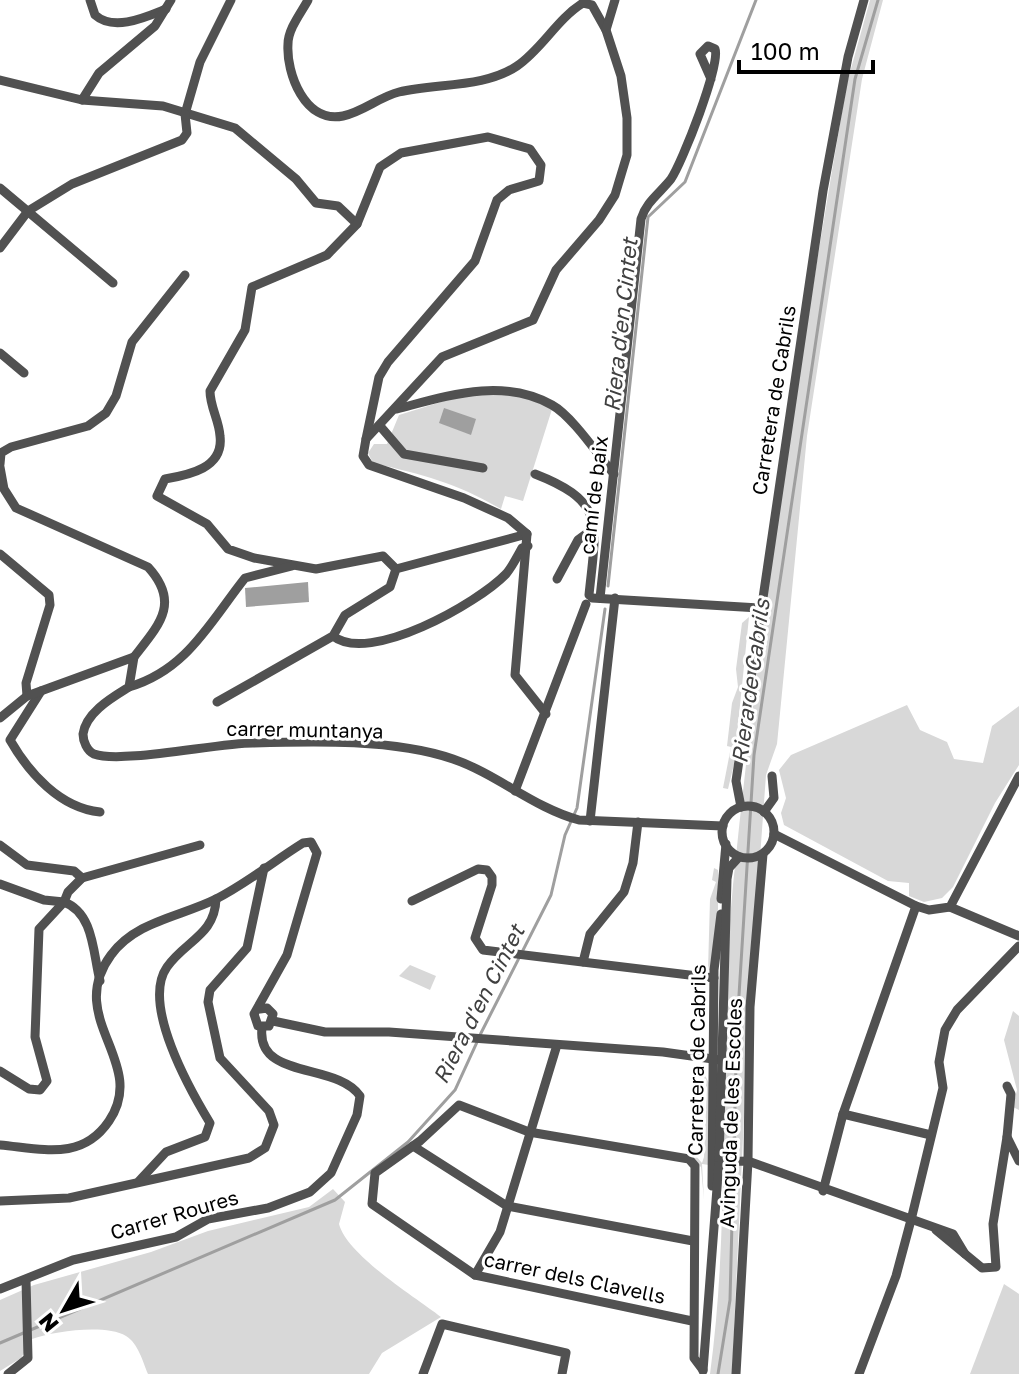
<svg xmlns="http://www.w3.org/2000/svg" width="1019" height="1374" font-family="'Golos Text',sans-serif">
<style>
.green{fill:#d8d8d8}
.water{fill:#9f9f9f}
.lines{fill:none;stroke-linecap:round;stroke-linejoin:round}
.stream{stroke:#9f9f9f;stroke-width:3}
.minor{stroke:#515151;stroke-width:9}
.labels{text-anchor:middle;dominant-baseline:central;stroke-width:6;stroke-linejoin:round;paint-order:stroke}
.street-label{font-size:20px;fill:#000;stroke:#fff}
.water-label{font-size:22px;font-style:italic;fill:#404040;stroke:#fff}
</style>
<rect width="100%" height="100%" fill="#fff"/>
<g class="green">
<path d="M870,0H883L862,79L807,436L777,744L766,775L749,1008L732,1374H710C732,1212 717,1047 733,885C760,616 801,349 847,83Z"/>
<path d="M473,392L512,394L553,406L523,501L505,496L501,509C454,482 424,475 373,463L368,453L374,444H387L399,415Z"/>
<path d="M749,617L734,764L728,789L723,788L731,747L727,746L732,703L738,687L736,669L742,623Z"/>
<path d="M907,705L920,730L947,742L954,759L983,763L992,726L1019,706V765L995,803L953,887L942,898L924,902L909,896V883L888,881L784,825L781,813L786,798L779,770L791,755Z"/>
<path d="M714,868L718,870V918L712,970H708L710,899L716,882L712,880Z"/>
<path d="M410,965L436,976L430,990L399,976Z"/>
<path d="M1013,1011L1019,1016V1110L1013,1107L1017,1090L1004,1040Z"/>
<path d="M699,1064L709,1083V1165L702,1164L704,1200L701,1167L688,1155H695L702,1163L704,1157L707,1088Z"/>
<path d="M333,1189L345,1202L339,1224C347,1255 415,1297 441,1317L382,1353L369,1374H148C143,1362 138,1343 126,1336C106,1324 54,1331 32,1339L21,1358L0,1371V1300L34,1285L151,1252L208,1231L309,1207Z"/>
<path d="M1004,1284L1019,1294V1374H970Z"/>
</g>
<g class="water">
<path d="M444,408L476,419L471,435L439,423Z"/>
<path d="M308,582L309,602L246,607L245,588Z"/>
</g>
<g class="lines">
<g class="stream">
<path d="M608,586L648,217L685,182L756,0"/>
<path d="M480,1035L551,895L565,835L577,808L605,609"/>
<path d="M0,1343L335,1200L408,1142L455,1090L477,1042"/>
<path d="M718,1374L730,1300L737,1027L754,755L855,79L878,0"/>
</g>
<g class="minor">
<path d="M90,0L95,15C114,32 146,17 166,9"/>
<path d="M308,0C301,13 288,29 288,44C286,73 305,124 343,116C363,112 379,97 399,92C436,83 485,88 517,66C542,49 557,19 583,3L592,5L606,30"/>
<path d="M0,80L82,100L163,106L235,128L296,179L316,203L338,206L357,224"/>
<path d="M82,100L99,73L155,26L171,0"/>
<path d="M185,114L200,62L231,0"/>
<path d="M0,188L113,283"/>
<path d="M0,248L28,211L72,184L182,140L187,133L185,114"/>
<path d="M0,353L24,373"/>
<path d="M397,409C447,396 502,377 552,405C572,416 598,455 614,474"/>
<path d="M380,426L404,454L483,468"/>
<path d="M366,439L379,377L388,362L475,261L497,200L509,190L539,181L541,165L530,149L488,137L401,153L380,167L357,224L327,255L252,287L245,330L210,391C210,407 219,420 220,436C224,468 189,475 165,479L157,496L207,524L228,549L254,558L316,569L383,556L396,569"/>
<path d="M0,464L1,453L11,447L88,426L106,413L116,396L132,342L185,275"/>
<path d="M0,467L4,489L16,508L148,567C181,603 159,625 134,657"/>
<path d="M535,474C607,502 596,525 589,595"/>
<path d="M0,554L49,595L50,605L26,683L27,696"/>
<path d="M557,579L578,540L593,529"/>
<path d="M592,598L759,608"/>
<path d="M600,598L641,219C646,202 660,193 671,179C682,163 721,64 715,49L708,46L700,54L711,79"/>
<path d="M333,636C369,665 478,603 506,574C512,567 517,557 522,548L528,546"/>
<path d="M129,687C187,670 210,622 245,578L292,566"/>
<path d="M41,691L10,740C29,773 60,808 100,812"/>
<path d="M217,702L333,636L345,615L390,587L396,569L527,534"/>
<path d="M546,714L515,675L527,534L508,518L464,498L369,465L363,456L366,439L442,357L533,320L556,270L599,220L615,195L627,155V118L621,76L606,30L615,0"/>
<path d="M0,718L27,696L134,657L129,687C113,697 86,712 83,734C83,741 87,751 94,754C120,764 218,743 253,743C314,741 395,739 453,759C497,774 534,808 579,820L723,826"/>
<path d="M515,791L586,604"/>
<circle cx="748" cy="832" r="26"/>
<path d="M741,807L736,781L823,191L848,57L864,0"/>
<path d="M764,812L774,798L772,776"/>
<path d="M590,821L615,598"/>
<path d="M774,834L916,906L929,910L950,907L1019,776"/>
<path d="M0,845L27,865L74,871L82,878L68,892L64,902L44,900L0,884"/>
<path d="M82,878L200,845"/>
<path d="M721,899L726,844"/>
<path d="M412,901L478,869L487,870L492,877V885L475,938L483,950L714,978"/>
<path d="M950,907L1019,936"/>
<path d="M583,962L590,934L624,892L633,863L638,822"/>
<path d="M273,1021L325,1032H389L663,1052L720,1060"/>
<path d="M0,1071L29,1089L40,1090L47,1081L35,1037L39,929L64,902C94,913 93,954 100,981"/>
<path d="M1007,1086L1011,1094L1007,1137"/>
<path d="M843,1114L931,1135"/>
<path d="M0,1145C43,1149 82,1161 109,1121C149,1062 64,1019 111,955C136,921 180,917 216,899C246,884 274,861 303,843L311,842L317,853L287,955L254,1014L258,1026H269L273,1014L267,1008L260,1009"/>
<path d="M413,1146L507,1206L693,1241"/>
<path d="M717,1162L748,1161L953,1234L965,1254"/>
<path d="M139,1181L166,1152L205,1137L210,1123C190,1090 141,1004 167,967C185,941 215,935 216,899"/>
<path d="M712,1186L714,970L721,914"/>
<path d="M823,1191L843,1114L916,906"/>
<path d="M0,1201L69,1198L249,1158L265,1148L274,1125L269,1111L220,1058L208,1002L210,990L247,948L264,868"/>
<path d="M936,1230L982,1268L996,1267L993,1224L1007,1137L1019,1161"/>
<path d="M475,1275L500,1232L557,1045"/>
<path d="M0,1289L73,1260L176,1237L208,1219L268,1208L310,1192L331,1173L357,1115L360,1096C337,1062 256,1080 262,1028"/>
<path d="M692,1321L475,1275L372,1204L375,1173L420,1141L459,1105L529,1132L689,1159L695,1166L694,1358L703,1370"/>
<path d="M703,1371L719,1162L727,879L729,868L739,857"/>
<path d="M8,1374L28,1358L26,1280"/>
<path d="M423,1374L442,1324L566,1353L562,1374"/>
<path d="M736,1374L748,1161L750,1007L763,854"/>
<path d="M859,1374L896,1276L911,1220L943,1088L939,1062L945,1030L957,1010L1019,946"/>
</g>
</g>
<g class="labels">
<g class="street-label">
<text transform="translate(773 400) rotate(-81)">Carretera de Cabrils</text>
<text transform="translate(593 495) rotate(-83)">camí de baix</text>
<text transform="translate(305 729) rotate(1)">carrer muntanya</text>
<text transform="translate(696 1060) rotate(-89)">Carretera de Cabrils</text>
<text transform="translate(730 1113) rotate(-88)">Avinguda de les Escoles</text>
<text transform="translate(174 1214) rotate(-16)">Carrer Roures</text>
<text transform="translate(575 1277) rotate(12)">carrer dels Clavells</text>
</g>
<g class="water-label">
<text transform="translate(620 325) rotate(-84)">Riera d'en Cintet</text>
<text transform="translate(750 681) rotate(-82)">Riera de Cabrils</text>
<text transform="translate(478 1004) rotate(-63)">Riera d'en Cintet</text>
</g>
</g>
<g transform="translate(64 1310) rotate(231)" stroke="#ffffff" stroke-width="6" paint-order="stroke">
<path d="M0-6L14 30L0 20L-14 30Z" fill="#000000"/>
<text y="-12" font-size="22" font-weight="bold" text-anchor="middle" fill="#000000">N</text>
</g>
<path d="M739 60v12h134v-12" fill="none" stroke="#000000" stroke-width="4"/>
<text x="751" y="60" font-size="24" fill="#000000" stroke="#ffffff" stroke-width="6" paint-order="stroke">100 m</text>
</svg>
